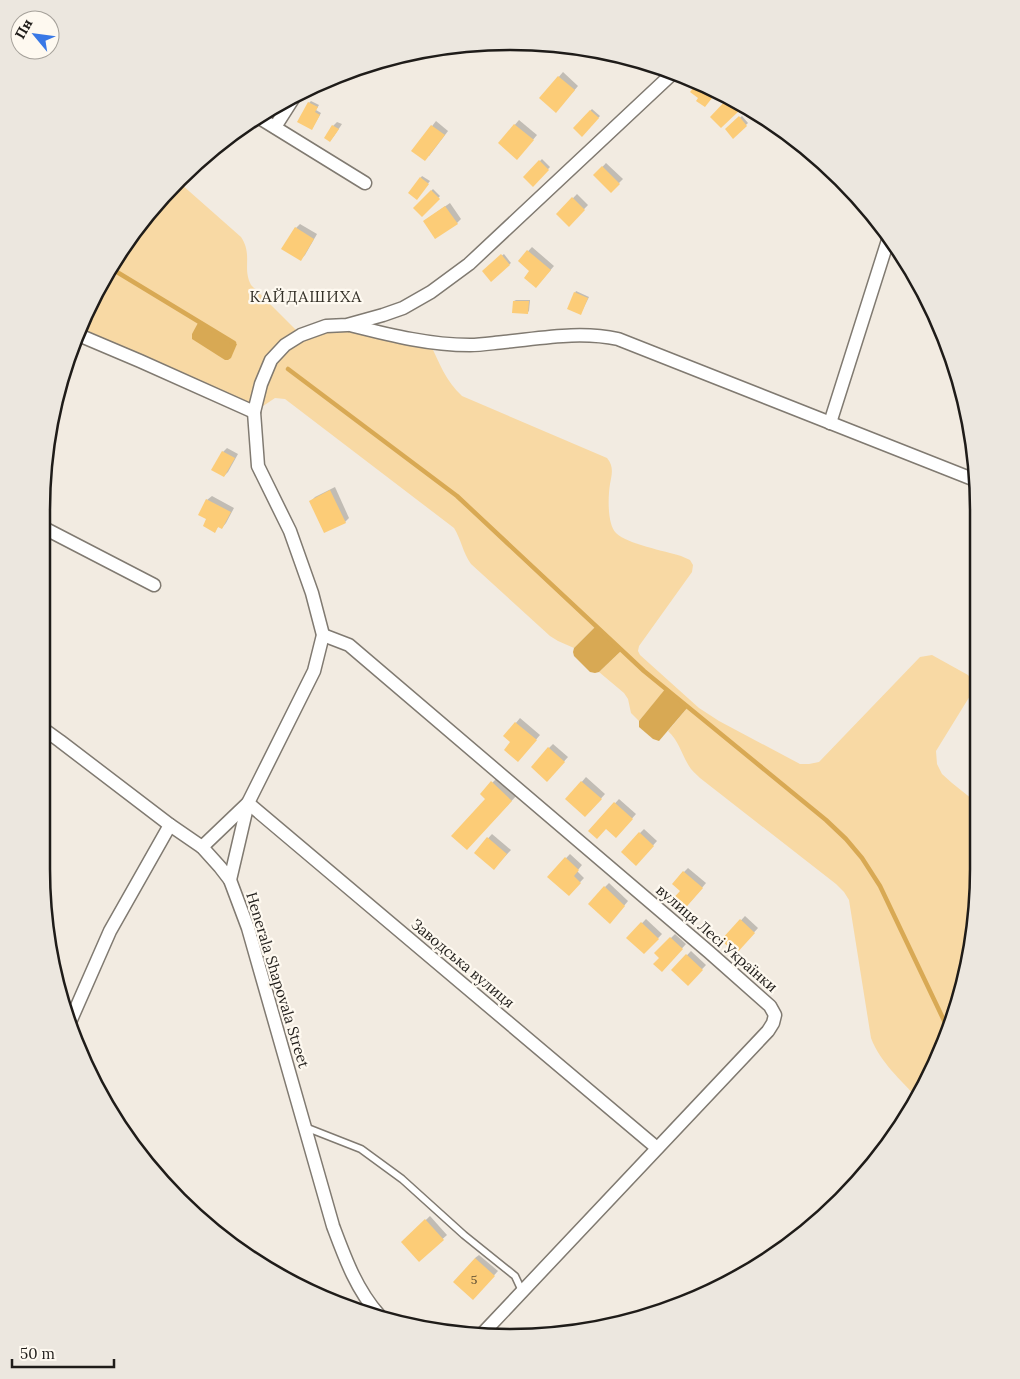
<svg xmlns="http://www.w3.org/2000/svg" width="1020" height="1379" font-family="Lora,serif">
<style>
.green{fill:#f8d9a4}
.water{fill:#d8a954}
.shadow{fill:#0003}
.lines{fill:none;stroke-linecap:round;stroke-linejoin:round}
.stream{stroke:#d8a954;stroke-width:4.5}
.building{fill:#fccc77}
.service-casing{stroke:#807a71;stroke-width:9}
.minor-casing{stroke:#807a71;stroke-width:15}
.service{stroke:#fff;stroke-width:6}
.minor{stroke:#fff;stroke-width:12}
.labels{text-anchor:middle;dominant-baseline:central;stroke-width:4.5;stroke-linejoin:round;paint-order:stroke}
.number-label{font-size:12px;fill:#564830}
.street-label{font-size:15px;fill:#1f1c19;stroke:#fef9f0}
.neighbourhood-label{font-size:16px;letter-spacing:1px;fill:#332f26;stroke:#fef9f0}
.rim{fill:none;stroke:#1f1c19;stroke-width:2.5}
</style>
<rect width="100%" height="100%" fill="#f2ebe1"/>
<path class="green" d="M181,184L241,237C253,255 242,268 251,285L301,335L326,326L430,343C439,363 446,381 462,396L607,458C614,466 612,474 610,484C608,496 607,524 616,533C627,544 665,551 681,556L690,560L693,565L692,572L639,646L638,651L640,655L699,708L719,721L800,764H809L819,762L920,657L932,655L968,675L974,683L973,691L936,751L937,764L942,774L952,783L977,803L978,900L954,1019L918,1099C901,1080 880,1062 871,1038L849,900L844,892L836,884L700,778C696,774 691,770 689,766C681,753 679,741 668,731L688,707L666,689L639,721L631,713L628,699L624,693L599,672L622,650L596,626L574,648L558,641L550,636L471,564C463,553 461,539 454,528L285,399L275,398L254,412L81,337L120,249Z"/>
<g class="water">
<path d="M199,321L237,344L231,358L228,360H225L192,339V334Z"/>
<path d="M596,626L622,650L599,672L595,673L590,672L574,656L573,652L574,648Z"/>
<path d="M666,688L688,707L659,741L653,739L639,727V721Z"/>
</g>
<g class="shadow">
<path d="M563,72L578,86L560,107L541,98Z"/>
<path d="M698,83L714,90L713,92L715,93L708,102L700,98L692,92Z"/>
<path d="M730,98L737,101L742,106L721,126L711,117Z"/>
<path d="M311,101L319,105L316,110L321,113L313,127L309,103Z"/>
<path d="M592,109L600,116L582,135L574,128Z"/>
<path d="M742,116L748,123L733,137L726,129Z"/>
<path d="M519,120L537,135L521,154L499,143Z"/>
<path d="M436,121L448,131L429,156L413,151Z"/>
<path d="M337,122L342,124L334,136L330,141L326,138L333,126Z"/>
<path d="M542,159L550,167L533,185L524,177Z"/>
<path d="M606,163L623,179L611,191L595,175Z"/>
<path d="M422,176L430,181L418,196L410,192Z"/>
<path d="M433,189L440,196L422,215L415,208Z"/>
<path d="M577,194L588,205L569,225L558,214Z"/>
<path d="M450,203L461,219L457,223L424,221Z"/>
<path d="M300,224L317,234L305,255L301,259L296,228Z"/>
<path d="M532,247L554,266L540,282L531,271L519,261Z"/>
<path d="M504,254L511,263L491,280L483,271Z"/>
<path d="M576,291L589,297L581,313L575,293Z"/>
<path d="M516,300H530L529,311L528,312L514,301Z"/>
<path d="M227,448L238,454L228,472L224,476L223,452Z"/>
<path d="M335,487L349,518L345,522L311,501L315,497Z"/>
<path d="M212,496L234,508L226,523L222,528L219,526L214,531L208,519L200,514L207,500Z"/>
<path d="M520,718L540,735L522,756L512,742L505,736Z"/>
<path d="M553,744L568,757L551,776L549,748Z"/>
<path d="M499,776L518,794L473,842L486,799L481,794Z"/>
<path d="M586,777L605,794L589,812L567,799Z"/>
<path d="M619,799L636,814L620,832L606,827L590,831Z"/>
<path d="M644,829L657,841L640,860V833Z"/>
<path d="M492,834L511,850L498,864L475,853Z"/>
<path d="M570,854L582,865L577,871L584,878L569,894L549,876Z"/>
<path d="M688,868L706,883L685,908L681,890L684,872Z"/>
<path d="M609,883L628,901L614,918L605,887Z"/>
<path d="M745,916L758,928L736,952L723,940Z"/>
<path d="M646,919L662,934L644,953L628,938Z"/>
<path d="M675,934L686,944L662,970L661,958L656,953Z"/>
<path d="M691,951L706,965L688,984L673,970Z"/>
<path d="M430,1216L447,1235L419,1260L403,1242Z"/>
<path d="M479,1255L498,1271L473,1298L475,1258Z"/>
</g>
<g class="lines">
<g class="stream">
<path d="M112,269L234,343"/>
<path d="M288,369L457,496L644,671L826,820L846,839L862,858L880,886L949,1031"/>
</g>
</g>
<g class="building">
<path d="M558,76L575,90L556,113L539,98Z"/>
<path d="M697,83L714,90L710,96L712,98L705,107L696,101L698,98L690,92Z"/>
<path d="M727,99L739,111L721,128L710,117Z"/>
<path d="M308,102L318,107L315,112L320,115L312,130L297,122Z"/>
<path d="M590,110L599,118L582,137L573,128Z"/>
<path d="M739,116L747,126L733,139L725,129Z"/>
<path d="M514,124L534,140L517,160L498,143Z"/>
<path d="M332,125L339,129L330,142L324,138Z"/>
<path d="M431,125L445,135L425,161L411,151Z"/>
<path d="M539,160L549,170L533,187L523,177Z"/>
<path d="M602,166L620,184L611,193L593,175Z"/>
<path d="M420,177L429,184L417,200L408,193Z"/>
<path d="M431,190L440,199L422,217L413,208Z"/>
<path d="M572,197L585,210L569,227L556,214Z"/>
<path d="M445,206L458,224L435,239L423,221Z"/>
<path d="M295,227L314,239L301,261L281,249Z"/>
<path d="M527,250L551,270L536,288L524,278L529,271L518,261Z"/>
<path d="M501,254L510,265L491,282L482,271Z"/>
<path d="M574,292L588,298L581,315L567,309Z"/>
<path d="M513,301H529L528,314L512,313Z"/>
<path d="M222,451L235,458L224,477L211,470Z"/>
<path d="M330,490L346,523L324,533L309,501Z"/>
<path d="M206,499L231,512L222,529L218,527L215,533L203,526L206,519L198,515Z"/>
<path d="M515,722L537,740L518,762L504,750L510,742L503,736Z"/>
<path d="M548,747L565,762L547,782L531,767Z"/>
<path d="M491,781L512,801L467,850L451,836L485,799L480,794Z"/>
<path d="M581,781L602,799L585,817L565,799Z"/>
<path d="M614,802L633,819L616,838L606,829L597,839L588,831Z"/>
<path d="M639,832L654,846L636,866L621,852Z"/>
<path d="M487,837L507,854L494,870L474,853Z"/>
<path d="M565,857L579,870L574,876L581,883L569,896L547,877Z"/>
<path d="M683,871L703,888L681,913L669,903L680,891L672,884Z"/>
<path d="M604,886L625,906L610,924L588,904Z"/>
<path d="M740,919L755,933L736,954L721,940Z"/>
<path d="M641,922L659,939L644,954L626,938Z"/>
<path d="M670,937L683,949L662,972L653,964L659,958L654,953Z"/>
<path d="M686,954L703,970L688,986L671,970Z"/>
<path d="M425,1219L444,1240L419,1262L401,1242Z"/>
<path d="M475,1258L495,1276L473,1300L453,1282Z"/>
</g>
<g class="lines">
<defs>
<path id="service" d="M305,1127L361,1149L402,1179L464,1235L515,1276L522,1291"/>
<g id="minor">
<path d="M258,117L365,183"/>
<path d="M275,127L296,94"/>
<path d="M350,325C390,335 429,345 470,345C481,345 493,343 504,342C543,338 580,331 618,339L975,480"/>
<path d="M81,336L140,361L254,412"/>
<path d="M830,423L889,237"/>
<path d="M42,527L154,585"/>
<path d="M323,635L349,645L709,952L770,1006L775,1015L773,1023L768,1031L483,1333"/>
<path d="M42,728L60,741L170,825L202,847L220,867L230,880L248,928L333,1226C345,1258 356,1289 379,1315"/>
<path d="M202,847L248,803L657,1148"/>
<path d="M230,880L248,803L314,671L323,635L312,593L290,531L258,466L254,412L261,384L271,360L285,345L301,335L326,326L347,325L383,315L403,308L431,292L469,264L674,72"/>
<path d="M70,1022L110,931L170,825"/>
</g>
</defs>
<use href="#service" class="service-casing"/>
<use href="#minor" class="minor-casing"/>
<use href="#service" class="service"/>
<use href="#minor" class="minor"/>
</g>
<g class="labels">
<g class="number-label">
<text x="474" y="1279">5</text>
</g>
<g class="street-label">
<text transform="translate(717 938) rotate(41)">вулиця Лесі Українки</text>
<text transform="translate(463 963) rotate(40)">Заводська вулиця</text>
<text transform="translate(278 980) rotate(73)">Henerala Shapovala Street</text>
</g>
<g class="neighbourhood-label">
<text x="306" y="296">КАЙДАШИХА</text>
</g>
</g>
<path d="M0 0H1020V1379H0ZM510 50H510A460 460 0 0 1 970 510V869A460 460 0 0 1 510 1329H510A460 460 0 0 1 50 869V510A460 460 0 0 1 510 50Z" fill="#ece7df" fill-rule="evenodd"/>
<path class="rim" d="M510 50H510A460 460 0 0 1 970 510V869A460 460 0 0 1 510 1329H510A460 460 0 0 1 50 869V510A460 460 0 0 1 510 50Z"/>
<g transform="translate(35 35) rotate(299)"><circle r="24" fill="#fef9f0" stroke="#a5a19a"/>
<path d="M0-4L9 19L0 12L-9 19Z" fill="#3878e6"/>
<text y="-8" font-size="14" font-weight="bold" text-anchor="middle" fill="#1f1c19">Пн</text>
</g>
<path d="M12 1359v8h102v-8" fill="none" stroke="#1f1c19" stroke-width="2.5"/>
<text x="20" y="1359" font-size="15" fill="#1f1c19" stroke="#fef9f0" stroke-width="4" paint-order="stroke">50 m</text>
</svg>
